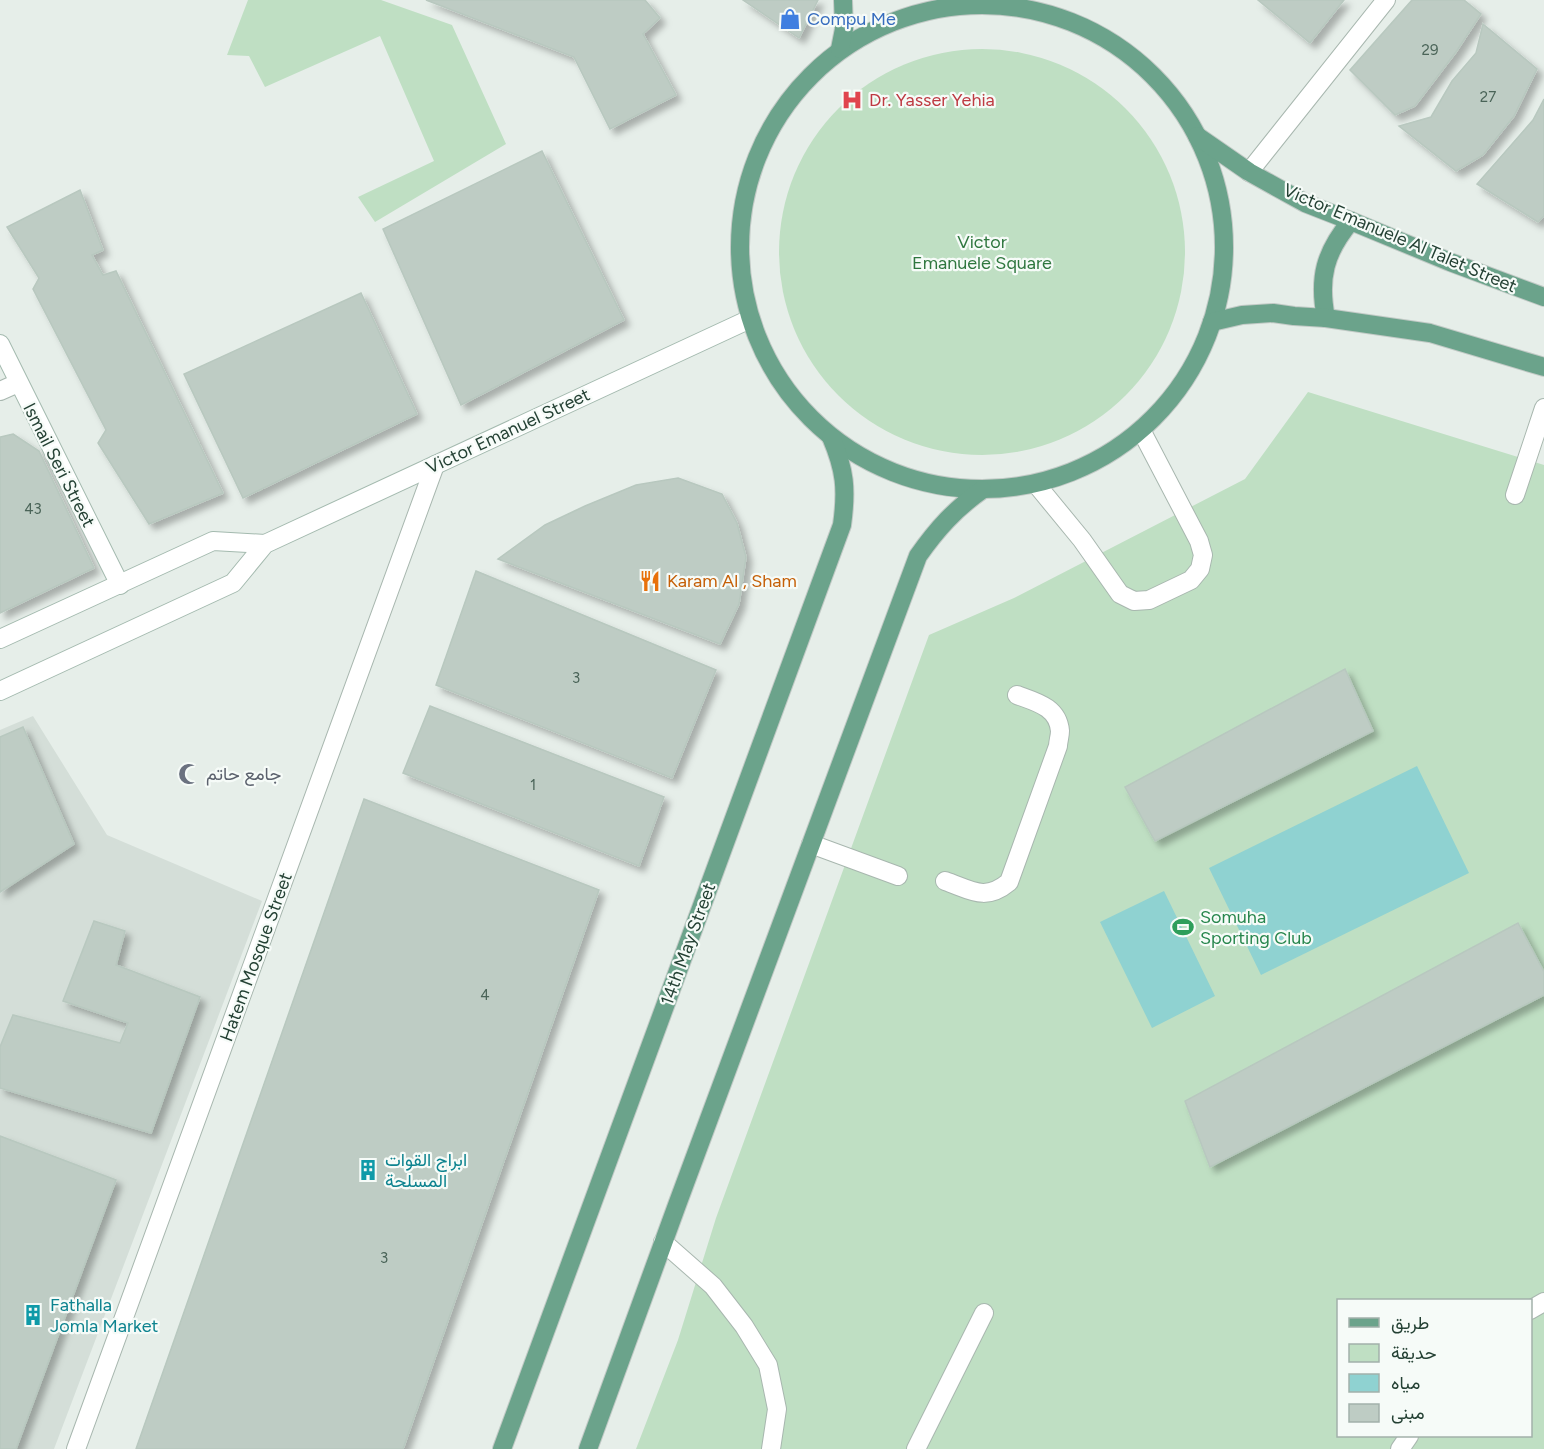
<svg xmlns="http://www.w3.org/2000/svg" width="1544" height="1449" font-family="Figtree,Vazirmatn,sans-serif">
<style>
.built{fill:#d4ded8}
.green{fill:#bfdfc3;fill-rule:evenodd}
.water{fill:#8fd2d1}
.building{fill:#beccc4;stroke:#b8c8bf;stroke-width:1.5;filter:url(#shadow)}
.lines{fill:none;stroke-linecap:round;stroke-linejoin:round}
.lane-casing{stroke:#a8b7af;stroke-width:20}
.street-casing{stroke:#a8b7af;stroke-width:20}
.secondary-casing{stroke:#a4baaf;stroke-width:20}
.primary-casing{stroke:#c2cac6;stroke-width:20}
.lane{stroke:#fff;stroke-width:18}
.street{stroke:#fff;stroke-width:18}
.secondary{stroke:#fff;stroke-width:18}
.primary{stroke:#6ba38b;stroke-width:18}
.labels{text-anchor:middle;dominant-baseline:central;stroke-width:4.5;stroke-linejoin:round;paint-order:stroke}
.number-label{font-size:15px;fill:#4a6458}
.shop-label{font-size:18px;fill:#366cbe;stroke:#f6fbf8;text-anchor:start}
.health-label{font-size:18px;fill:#be3a42;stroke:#f6fbf8;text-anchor:start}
.street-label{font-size:18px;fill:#244134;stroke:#f6fbf8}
.park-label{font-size:18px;fill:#2f773f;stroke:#f6fbf8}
.food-label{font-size:18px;fill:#c56008;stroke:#f6fbf8;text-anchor:start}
.worship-label{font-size:18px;fill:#5b616d;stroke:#f6fbf8;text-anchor:start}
.leisure-label{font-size:18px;fill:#27864d;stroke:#f6fbf8;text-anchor:start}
.culture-label{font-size:18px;fill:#0d838f;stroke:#f6fbf8;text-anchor:start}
</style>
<defs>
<filter id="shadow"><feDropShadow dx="5.5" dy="5.5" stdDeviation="3" flood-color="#0004"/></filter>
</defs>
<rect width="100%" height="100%" fill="#e6eee9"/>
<path class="built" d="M33,716L107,835L262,901L54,1449H0V730Z"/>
<g class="green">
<path d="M248,0H381L452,25L506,144L375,222L358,197L434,161L380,36L265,87L249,56L227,55Z"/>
<circle cx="982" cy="252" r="203"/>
<path d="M1308,392L1544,465V1449H636L678,1340L716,1218L929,635L1014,598L1245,479ZM1338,1300H1530V1436H1338Z"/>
</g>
<g class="water">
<path d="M1417,766L1469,873L1261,975L1209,868Z"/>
<path d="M1164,891L1215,996L1152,1028L1100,922Z"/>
</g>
<g class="building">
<path d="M426,0H645L660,18L643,34L676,95L610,129L574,57Z"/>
<path d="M743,0H818L799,38Z"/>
<path d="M1258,0H1344L1310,43Z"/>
<path d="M1412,0H1464L1481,14L1456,52L1415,106L1395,115L1350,70Z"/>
<path d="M1483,24L1537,69L1514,116L1483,155L1456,171L1399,126L1431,117L1452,81L1476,53Z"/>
<path d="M1544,99V216L1538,222L1477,184L1533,120Z"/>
<path d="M542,151L624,320L461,405L383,229Z"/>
<path d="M80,190L103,250L92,255L103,275L116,271L223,493L149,524L98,443L106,430L33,289L39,278L7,227Z"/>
<path d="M361,293L417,414L243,498L184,374Z"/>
<path d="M13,434L39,451L94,568L0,613V437Z"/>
<path d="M678,478L722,494L737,523L746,557L739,604L720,644L498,559L545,525L585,506L636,485Z"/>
<path d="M476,571L716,670L672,778L436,685Z"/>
<path d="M1345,669L1373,731L1155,841L1125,787Z"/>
<path d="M430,706L664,797L639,866L403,773Z"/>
<path d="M23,727L74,844L0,892V737Z"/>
<path d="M364,799L599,890L403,1449H136Z"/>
<path d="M94,921L125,931L116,965L200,997L151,1133L0,1088V1047L13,1015L120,1043L128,1023L63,1001Z"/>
<path d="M1518,923L1544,972V995L1210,1167L1185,1101Z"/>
<path d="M0,1136L116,1180L16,1449H0Z"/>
</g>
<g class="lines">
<defs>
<g id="lane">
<path d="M1036,484L1082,540L1120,594L1134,601L1149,600L1191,580L1200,569L1203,555L1199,541L1141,430"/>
<path d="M1515,495L1544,408"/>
<path d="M811,844L898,876"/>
<path d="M945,881C971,890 985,902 1009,882L1058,746C1058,742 1060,736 1060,731C1058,707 1036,702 1017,695"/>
<path d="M663,1242L713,1286L744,1326L768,1365L777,1409L771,1449"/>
<path d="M1530,1310L1544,1302"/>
<path d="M916,1449L984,1313"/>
<path d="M1400,1449L1409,1436"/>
</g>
<g id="street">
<path d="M1249,172L1386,0"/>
<path d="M0,391L18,383"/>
<path d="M76,1449L435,465"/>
</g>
<g id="secondary">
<path d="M0,344L120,585"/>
<path d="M0,639L213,541L265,544"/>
<path d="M0,691L233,583L265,544L750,319"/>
</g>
<g id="primary">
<circle cx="982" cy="247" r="242"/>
<path d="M840,49L844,29L843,0"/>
<path d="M1197,136L1249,172L1305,203L1351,221L1450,262L1544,297"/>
<path d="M1326,318C1318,278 1325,252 1351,221"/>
<path d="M1212,322L1242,315L1273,313L1294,316L1326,318L1430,333L1544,367"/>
<path d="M502,1449L842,525C847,489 845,470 831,437"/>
<path d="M588,1449L677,1205L918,556C937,529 955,509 982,490"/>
</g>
</defs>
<use href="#lane" class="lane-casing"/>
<use href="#street" class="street-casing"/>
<use href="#secondary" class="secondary-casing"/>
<use href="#primary" class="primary-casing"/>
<use href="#lane" class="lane"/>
<use href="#street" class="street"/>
<use href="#secondary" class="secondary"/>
<use href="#primary" class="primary"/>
</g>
<defs>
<symbol id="shop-bare" viewBox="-9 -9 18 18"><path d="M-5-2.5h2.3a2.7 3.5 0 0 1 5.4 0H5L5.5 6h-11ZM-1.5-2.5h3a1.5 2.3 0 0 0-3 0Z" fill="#3f7fe0" stroke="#f6fbf8" stroke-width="2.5" paint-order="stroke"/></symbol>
<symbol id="hospital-bare" viewBox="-9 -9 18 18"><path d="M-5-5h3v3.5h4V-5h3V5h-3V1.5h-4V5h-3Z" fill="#e0444e" stroke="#f6fbf8" stroke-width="2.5" paint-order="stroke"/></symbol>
<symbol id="restaurant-bare" viewBox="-9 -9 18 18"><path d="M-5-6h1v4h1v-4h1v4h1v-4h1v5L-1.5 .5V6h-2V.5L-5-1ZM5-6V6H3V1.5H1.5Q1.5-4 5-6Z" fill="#e8710a" stroke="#f6fbf8" stroke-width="2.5" paint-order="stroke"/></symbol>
<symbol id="mosque-bare" viewBox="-9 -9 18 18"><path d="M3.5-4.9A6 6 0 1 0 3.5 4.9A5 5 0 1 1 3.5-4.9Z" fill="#6b7280" stroke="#f6fbf8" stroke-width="2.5" paint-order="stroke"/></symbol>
<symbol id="stadium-bare" viewBox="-9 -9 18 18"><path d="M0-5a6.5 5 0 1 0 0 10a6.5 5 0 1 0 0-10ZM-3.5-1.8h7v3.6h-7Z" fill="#2e9e5b" stroke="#f6fbf8" stroke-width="2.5" paint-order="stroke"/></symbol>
<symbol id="building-bare" viewBox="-9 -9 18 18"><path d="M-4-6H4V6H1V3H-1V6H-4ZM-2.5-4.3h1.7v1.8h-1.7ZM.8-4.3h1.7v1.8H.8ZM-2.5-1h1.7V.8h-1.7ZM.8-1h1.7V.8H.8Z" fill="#0f9aa8" stroke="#f6fbf8" stroke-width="2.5" paint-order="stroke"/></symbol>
</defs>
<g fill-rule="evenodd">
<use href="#shop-bare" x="775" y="4" width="30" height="30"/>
<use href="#hospital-bare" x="837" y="85" width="30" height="30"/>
<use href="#restaurant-bare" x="635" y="566" width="30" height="30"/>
<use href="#mosque-bare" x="174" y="759" width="30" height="30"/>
<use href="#stadium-bare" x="1168" y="912" width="30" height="30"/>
<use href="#building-bare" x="353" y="1155" width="30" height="30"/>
<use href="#building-bare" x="18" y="1300" width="30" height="30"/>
</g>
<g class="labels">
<g class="number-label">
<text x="1430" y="50">29</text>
<text x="1488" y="97">27</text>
<text x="33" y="509">43</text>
<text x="576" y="678">3</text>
<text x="533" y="785">1</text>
<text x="485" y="995">4</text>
<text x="384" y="1258">3</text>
</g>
<g class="shop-label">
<text x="807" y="19">Compu Me</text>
</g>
<g class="health-label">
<text x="869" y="100">Dr. Yasser Yehia</text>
</g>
<g class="street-label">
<text transform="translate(1400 238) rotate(23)">Victor Emanuele Al Talet Street</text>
<text transform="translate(508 431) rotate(-25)">Victor Emanuel Street</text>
<text transform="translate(59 465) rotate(63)">Ismail Seri Street</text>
<text transform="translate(688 944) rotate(-70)">14th May Street</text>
<text transform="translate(256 957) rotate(-70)">Hatem Mosque Street</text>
</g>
<g class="park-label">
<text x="982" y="242">Victor<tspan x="982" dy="21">Emanuele Square</tspan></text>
</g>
<g class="food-label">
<text x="667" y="581">Karam Al , Sham</text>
</g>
<g class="worship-label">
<text x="206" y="774">جامع حاتم</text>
</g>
<g class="leisure-label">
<text x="1200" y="917">Somuha<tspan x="1200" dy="21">Sporting Club</tspan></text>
</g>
<g class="culture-label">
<text x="385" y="1160">ابراج القوات<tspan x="385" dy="21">المسلحة</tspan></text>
<text x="50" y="1305">Fathalla<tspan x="50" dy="21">Jomla Market</tspan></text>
</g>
</g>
<rect x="1337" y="1299" width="195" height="138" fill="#f6fbf8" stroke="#a2b1aa" stroke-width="1.5"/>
<rect x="1349" y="1318" width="30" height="9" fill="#6ba38b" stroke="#a2b1aa" stroke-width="1.5"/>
<text x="1391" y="1329" font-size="18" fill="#244134">طريق</text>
<rect x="1349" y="1344" width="30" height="18" fill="#bfdfc3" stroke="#a2b1aa" stroke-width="1.5"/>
<text x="1391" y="1359" font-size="18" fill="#244134">حديقة</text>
<rect x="1349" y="1374" width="30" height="18" fill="#8fd2d1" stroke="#a2b1aa" stroke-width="1.5"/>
<text x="1391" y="1389" font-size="18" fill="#244134">مياه</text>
<rect x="1349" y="1404" width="30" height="18" fill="#beccc4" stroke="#a2b1aa" stroke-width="1.5"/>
<text x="1391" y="1419" font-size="18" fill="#244134">مبنى</text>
</svg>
